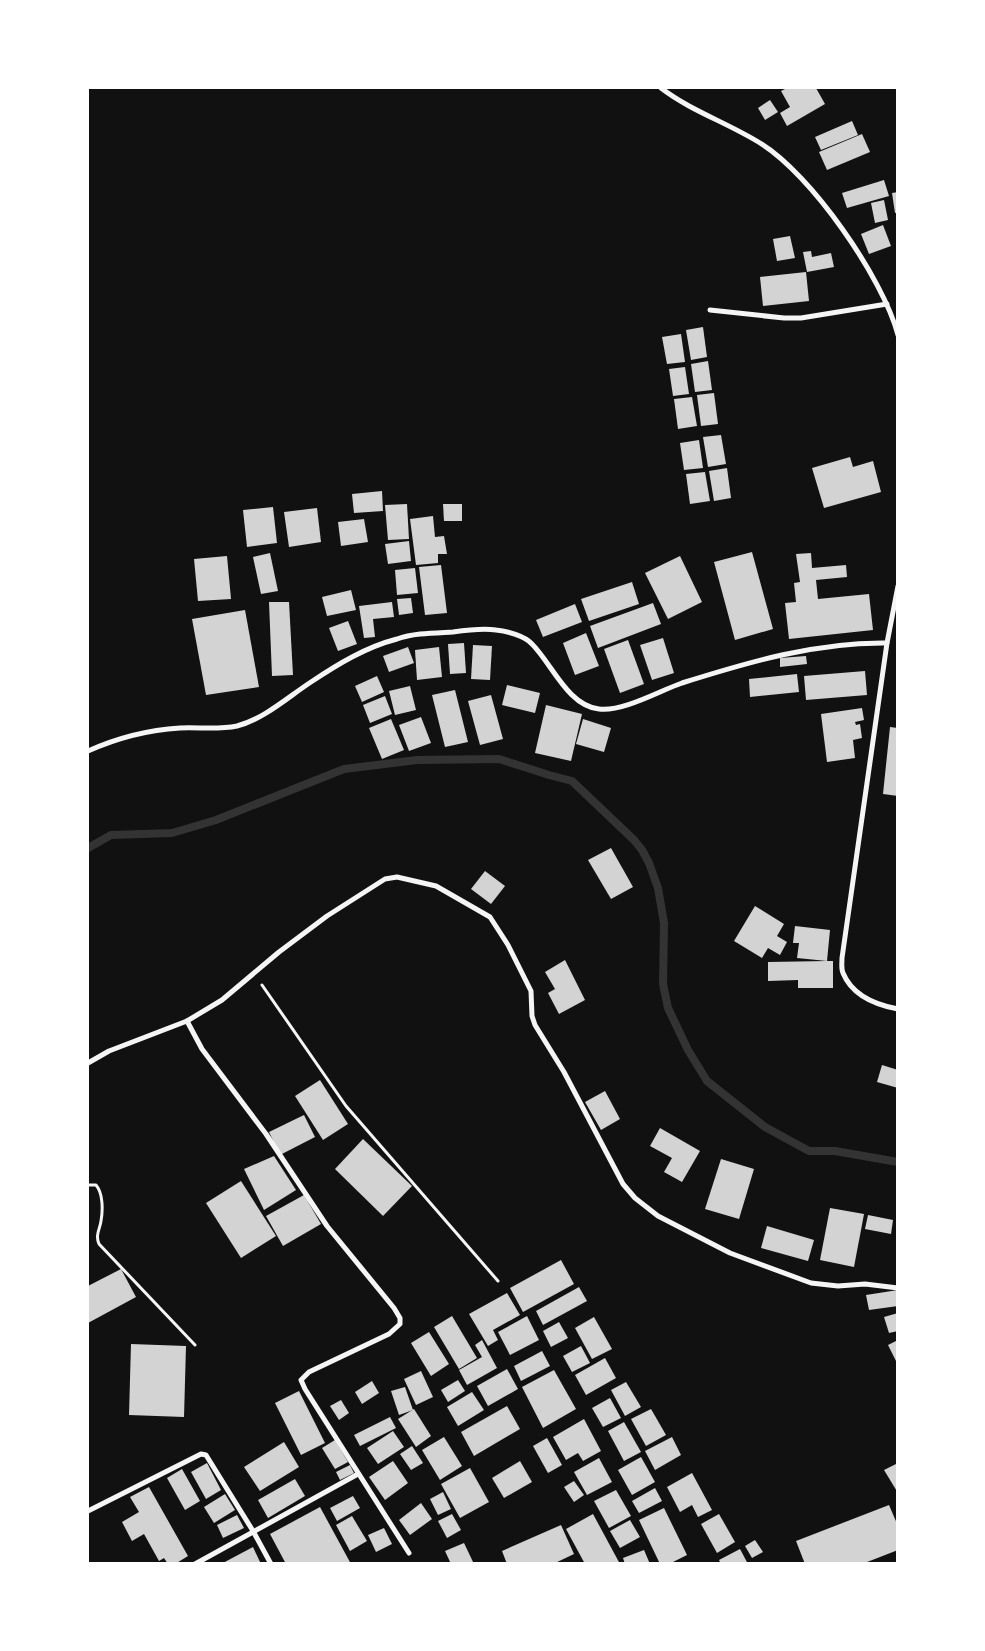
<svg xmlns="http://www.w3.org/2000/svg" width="985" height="1651" font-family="'Exo 2',sans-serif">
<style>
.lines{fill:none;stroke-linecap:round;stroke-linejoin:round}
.stream{stroke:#333;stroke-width:8}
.building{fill:#d3d3d3}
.path{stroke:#f5f5f5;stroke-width:3}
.minor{stroke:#f5f5f5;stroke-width:5}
</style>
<rect width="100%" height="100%" fill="#111"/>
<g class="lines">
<path class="stream" d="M88,848L111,835L172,833L216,820L344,769L417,760L499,759L549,775L572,781L634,840L642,850L649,863L658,888L664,923L663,984L668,1008L688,1050L707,1081L765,1127L809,1151H835L898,1162"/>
</g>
<g class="building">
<path d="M787,88H803V89L806,88H816L825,104L787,126L780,113L790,107L781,91Z"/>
<path d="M770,100L778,112L765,120L758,108Z"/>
<path d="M852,121L858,135L821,150L815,137Z"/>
<path d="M862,134L870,152L827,170L819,152Z"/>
<path d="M884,180L889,196L847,208L842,193Z"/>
<path d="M898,192V213H895L892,193Z"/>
<path d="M884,200L888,220L875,223L871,203Z"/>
<path d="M883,225L891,246L869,254L861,234Z"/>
<path d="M790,236L795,258L777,261L773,239Z"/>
<path d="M811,251L812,257L831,253L834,267L807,272L803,252Z"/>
<path d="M806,272L809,301L763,306L760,277Z"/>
<path d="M703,327L707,357L691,360L686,330Z"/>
<path d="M681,334L685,362L667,364L662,337Z"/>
<path d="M708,361L712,390L695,392L691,364Z"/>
<path d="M685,367L689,394L673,396L669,369Z"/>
<path d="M714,393L718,424L701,426L697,395Z"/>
<path d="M692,397L697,426L678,429L674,399Z"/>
<path d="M721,435L726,464L708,467L703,437Z"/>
<path d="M699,440L703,468L684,470L680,443Z"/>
<path d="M850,457L853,467L873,461L881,492L824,508L812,468Z"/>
<path d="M727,468L731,498L714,501L709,471Z"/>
<path d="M705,472L710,501L690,504L686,474Z"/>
<path d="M382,491L383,511L354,513L352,494Z"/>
<path d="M407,504L409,539L388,540L385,505Z"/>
<path d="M443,504H462V521H444Z"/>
<path d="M273,507L277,543L247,547L243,510Z"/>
<path d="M317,508L321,542L289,547L284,512Z"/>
<path d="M433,516L435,537L444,536L447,554H438V563L416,565L410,519Z"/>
<path d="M364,519L368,542L341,546L338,522Z"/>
<path d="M409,541L411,561L388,564L385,544Z"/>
<path d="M752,552L773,629L735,640L714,562Z"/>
<path d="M270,553L278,591L261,594L253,557Z"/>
<path d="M811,553L812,568L846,565L847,577L816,580L818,599L869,594L873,630L789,639L785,603L796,602L794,583L800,582L796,554Z"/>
<path d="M227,556L231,599L198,601L194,559Z"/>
<path d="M680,556L702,602L668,619L645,573Z"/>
<path d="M441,565L447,613L425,615L419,567Z"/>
<path d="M415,568L418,593L397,595L395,570Z"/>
<path d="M632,582L639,604L589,621L581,599Z"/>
<path d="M351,590L356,610L327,616L322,597Z"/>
<path d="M411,598L413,613L399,615L397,599Z"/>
<path d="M269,602H289L293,675L272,676Z"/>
<path d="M392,602L394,617L373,619L375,637L364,638L359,606Z"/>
<path d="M653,603L661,624L598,648L590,626Z"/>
<path d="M575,604L582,622L543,637L536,620Z"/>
<path d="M245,610L259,687L206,695L192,619Z"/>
<path d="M348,621L357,644L338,651L329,628Z"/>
<path d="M586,633L599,666L575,675L563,643Z"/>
<path d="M663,638L674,673L652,680L640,645Z"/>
<path d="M628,640L644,684L620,693L604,649Z"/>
<path d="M464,643L466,673L450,674L448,644Z"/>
<path d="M473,645L492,646L490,680L471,679Z"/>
<path d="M408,647L414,663L389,672L383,656Z"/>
<path d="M439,647L442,677L417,680L415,650Z"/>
<path d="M806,656L807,664L780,667V658Z"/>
<path d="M865,671L867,695L806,700L804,676Z"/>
<path d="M797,674L799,692L750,697L749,679Z"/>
<path d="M377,676L384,692L362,702L355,686Z"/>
<path d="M507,685L540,693L535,713L502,705Z"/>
<path d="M410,686L416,710L395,715L389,691Z"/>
<path d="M455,690L468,742L445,747L432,695Z"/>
<path d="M491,695L503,739L480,745L468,701Z"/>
<path d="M385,696L392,714L370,723L363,705Z"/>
<path d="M546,705L582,714L571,761L535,753Z"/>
<path d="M862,708L864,720L855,722L856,725L860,724L862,738L853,740L855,758L827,762L821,714Z"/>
<path d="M421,717L431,743L409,751L399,725Z"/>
<path d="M391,719L404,750L382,759L369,728Z"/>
<path d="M583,719L611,728L604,752L576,744Z"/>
<path d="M890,727L898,728V796L883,794Z"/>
<path d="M611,848L633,887L611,899L588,860Z"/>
<path d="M485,871L505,886L491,904L471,889Z"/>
<path d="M755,906L784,924L777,936L787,942L780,955L768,948L762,958L734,941Z"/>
<path d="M795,926L830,930L827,961H833V988H798V980L768,981V962L827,961L797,958L799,943H793Z"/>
<path d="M565,960L585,1000L559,1014L548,993L555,989L545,972Z"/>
<path d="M882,1065L898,1070V1088L877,1082Z"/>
<path d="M320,1080L348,1124L323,1140L295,1096Z"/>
<path d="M605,1091L620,1119L601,1130L585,1102Z"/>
<path d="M304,1115L315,1137L280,1155L269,1132Z"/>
<path d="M660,1128L700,1151L682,1182L664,1172L672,1158L650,1146Z"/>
<path d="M363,1139L412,1186L383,1216L335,1169Z"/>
<path d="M274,1156L296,1190L264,1210L244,1169Z"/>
<path d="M721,1159L754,1169L739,1219L705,1209Z"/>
<path d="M241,1181L276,1236L241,1258L206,1203Z"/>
<path d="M304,1195L321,1224L283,1246L266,1216Z"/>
<path d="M830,1208L864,1214L854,1267L820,1260Z"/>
<path d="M868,1215L893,1220L891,1234L865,1229Z"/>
<path d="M767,1226L814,1240L808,1261L761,1248Z"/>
<path d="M561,1260L574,1284L523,1312L510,1288Z"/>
<path d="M121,1269L136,1297L88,1323V1286Z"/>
<path d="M579,1287L587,1301L543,1325L536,1311Z"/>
<path d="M898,1290V1306L869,1310L866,1295Z"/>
<path d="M507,1293L520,1315L493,1330L498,1340L488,1346L469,1314Z"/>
<path d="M898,1313V1331L889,1333L884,1317Z"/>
<path d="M452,1316L477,1358L459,1369L434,1327Z"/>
<path d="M527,1316L539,1340L510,1355L498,1332Z"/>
<path d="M594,1317L612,1349L592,1359L575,1328Z"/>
<path d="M559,1322L568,1338L551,1347L543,1331Z"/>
<path d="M429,1332L449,1364L431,1376L411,1343Z"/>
<path d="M482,1340L497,1368L467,1385L459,1370L482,1357L475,1345Z"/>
<path d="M898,1340V1361H896L888,1345Z"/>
<path d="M131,1344L186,1346L184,1417L129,1415Z"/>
<path d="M581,1346L590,1363L572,1372L563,1356Z"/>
<path d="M542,1351L550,1366L521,1381L514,1366Z"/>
<path d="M605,1358L616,1378L586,1395L575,1375Z"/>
<path d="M507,1369L518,1389L488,1406L477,1386Z"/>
<path d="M554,1370L576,1409L543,1428L522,1387Z"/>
<path d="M421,1371L433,1397L416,1405L404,1379Z"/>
<path d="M458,1380L465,1391L448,1402L441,1390Z"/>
<path d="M372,1381L379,1393L362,1404L355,1392Z"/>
<path d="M626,1382L641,1407L625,1416L611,1390Z"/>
<path d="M405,1387L413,1410L399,1415L391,1391Z"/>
<path d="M299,1391L325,1443L301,1455L275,1403Z"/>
<path d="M472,1392L484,1410L458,1426L447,1407Z"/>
<path d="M610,1398L621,1418L603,1427L592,1408Z"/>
<path d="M341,1400L349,1413L339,1420L330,1406Z"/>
<path d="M507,1406L520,1429L474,1456L461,1432Z"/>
<path d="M414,1409L431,1436L416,1447L398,1419Z"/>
<path d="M651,1409L666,1435L646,1446L631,1419Z"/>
<path d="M390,1417L396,1428L360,1446L354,1435Z"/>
<path d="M584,1419L601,1451L583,1461L578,1453L566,1460L553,1437Z"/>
<path d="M624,1422L641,1452L624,1461L608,1431Z"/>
<path d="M393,1431L404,1447L378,1464L367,1448Z"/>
<path d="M444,1437L462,1466L440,1480L422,1450Z"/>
<path d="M672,1437L681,1455L655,1470L645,1451Z"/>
<path d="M547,1438L562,1465L548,1473L533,1446Z"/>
<path d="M335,1440L348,1462L335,1469L322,1448Z"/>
<path d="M284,1442L299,1467L260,1491L244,1467Z"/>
<path d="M412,1446L423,1463L411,1470L400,1454Z"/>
<path d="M641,1457L655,1482L632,1495L618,1470Z"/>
<path d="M599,1458L612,1482L587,1495L574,1472Z"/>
<path d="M393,1461L408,1483L385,1500L369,1477Z"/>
<path d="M520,1461L532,1482L504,1498L492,1478Z"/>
<path d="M207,1463L221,1490L206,1499L191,1472Z"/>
<path d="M898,1463V1493L884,1470Z"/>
<path d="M350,1465L354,1473L340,1480L336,1472Z"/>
<path d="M470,1468L489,1502L460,1518L441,1484Z"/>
<path d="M182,1469L200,1501L185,1510L167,1478Z"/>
<path d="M692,1473L712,1510L698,1517L692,1505L680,1512L667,1487Z"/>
<path d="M295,1479L305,1496L268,1518L258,1500Z"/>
<path d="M574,1481L584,1495L574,1502L564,1487Z"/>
<path d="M149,1487L188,1556L175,1564H168L164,1558L159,1561L144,1534L132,1541L122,1522L139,1512L130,1497Z"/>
<path d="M655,1488L662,1501L639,1513L632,1501Z"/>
<path d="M616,1490L631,1516L609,1528L594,1501Z"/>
<path d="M443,1492L451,1509L438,1515L430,1499Z"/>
<path d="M225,1494L235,1510L214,1523L204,1507Z"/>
<path d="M353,1496L360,1508L337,1521L330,1508Z"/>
<path d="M421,1503L432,1519L410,1535L399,1520Z"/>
<path d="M889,1505L898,1526V1550L862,1564H805L796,1541Z"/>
<path d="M320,1507L351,1564H286L270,1534Z"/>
<path d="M664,1508L687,1555L669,1564H660L639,1520Z"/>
<path d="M452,1514L461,1530L447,1538L438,1521Z"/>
<path d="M593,1514L620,1564H585L566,1529Z"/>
<path d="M719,1514L735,1542L717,1553L701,1524Z"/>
<path d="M237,1515L244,1528L223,1538L217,1525Z"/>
<path d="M352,1516L367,1541L350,1551L336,1525Z"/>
<path d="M630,1520L640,1537L620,1548L610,1531Z"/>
<path d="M561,1525L574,1554L553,1564H507L502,1551Z"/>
<path d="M384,1528L392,1544L376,1552L368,1535Z"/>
<path d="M755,1540L763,1552L752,1558L745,1546Z"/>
<path d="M464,1543L474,1564H451L445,1551Z"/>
<path d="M253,1547L261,1564H221Z"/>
<path d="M740,1549L748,1564H721L719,1560Z"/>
<path d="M644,1550L650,1564H625L623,1558Z"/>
</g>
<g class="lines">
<g class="path">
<path d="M262,985L346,1106L498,1281"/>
<path d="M88,1185H96C103,1193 103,1210 101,1221C100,1229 95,1235 99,1244L195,1345"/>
</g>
<g class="minor">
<path d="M661,88C691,111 728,123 760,143C811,174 883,278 898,335"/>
<path d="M710,310L784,318H801L887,304"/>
<path d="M898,586L887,643L842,958C842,963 841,969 843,973C852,995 876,1005 898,1009"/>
<path d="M88,751C117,738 148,730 180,728C199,727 218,730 237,726C264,719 288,697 311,682C338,664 366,647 397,639C414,633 434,633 453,632C467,630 482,628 496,630C507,631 525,636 532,644C552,664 568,706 599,709C623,712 659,691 682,683C749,662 816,642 887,643"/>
<path d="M187,1021L202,1049L266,1134L327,1226L394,1308L400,1318V1324L389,1334L309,1372L301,1380L305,1389L409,1553"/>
<path d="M88,1063L109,1051L187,1021L222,1000L279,952L327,916L385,879L397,877L436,886L490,917L508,945L531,991L532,1016L535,1025L564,1072L623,1184L635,1198L658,1216L730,1253L811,1283L838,1286L865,1284L898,1288"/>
<path d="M88,1511L201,1454L206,1455L253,1531L271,1564"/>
<path d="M195,1564L358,1474"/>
</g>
</g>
<rect width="985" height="1651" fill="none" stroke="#ffffff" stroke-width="178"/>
</svg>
